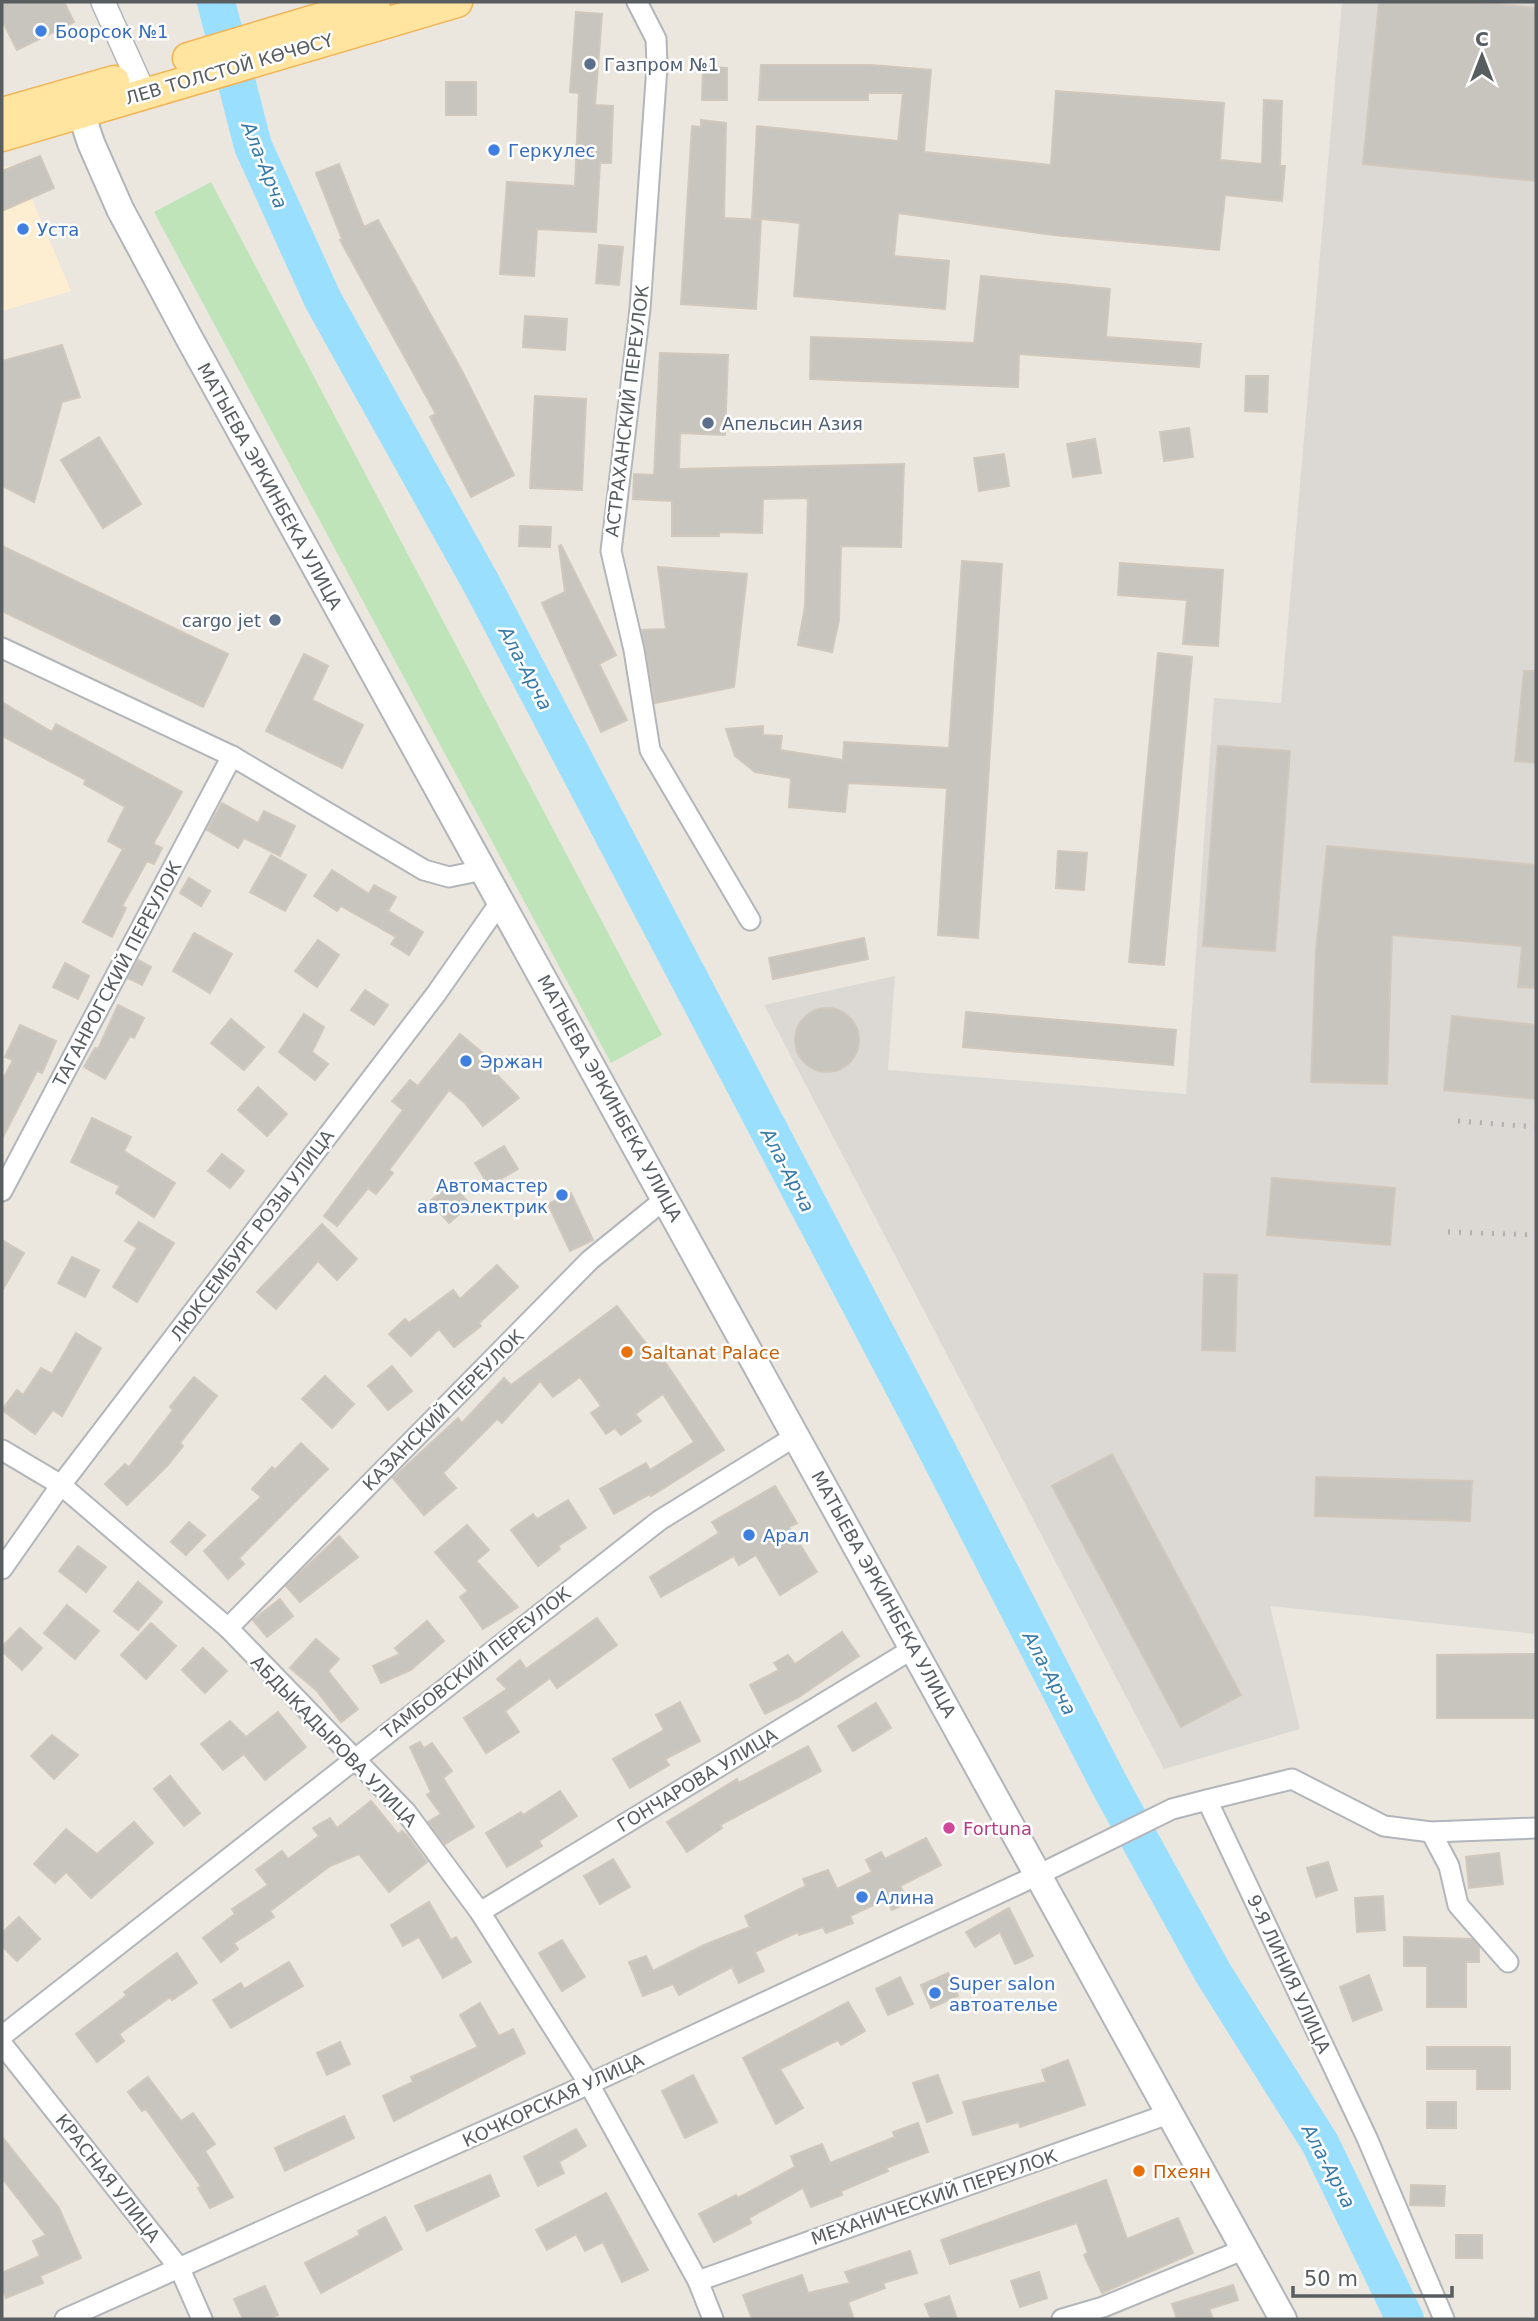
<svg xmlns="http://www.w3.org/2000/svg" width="1538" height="2321" font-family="'DejaVu Sans',sans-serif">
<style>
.commercial{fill:#feeed1}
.industrial{fill:#dcd9d4}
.green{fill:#bfe4ba}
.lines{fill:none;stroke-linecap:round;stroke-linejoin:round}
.river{stroke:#9bdfff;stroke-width:38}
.building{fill:#c8c4be;stroke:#d0c8bd;stroke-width:2}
.minor-casing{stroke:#b2b6ba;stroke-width:23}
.tertiary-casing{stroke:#b2b6ba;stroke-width:26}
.secondary-casing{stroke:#b1b5ba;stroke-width:30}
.primary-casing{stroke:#f1b252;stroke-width:33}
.minor{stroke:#fff;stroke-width:19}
.tertiary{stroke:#fff;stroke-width:23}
.secondary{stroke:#fff;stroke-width:26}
.primary{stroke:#ffe5a0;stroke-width:30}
.rail{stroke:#afb0b0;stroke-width:5;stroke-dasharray:2 9;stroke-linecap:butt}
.shop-dot{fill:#3f7fe0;stroke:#fff;stroke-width:2.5}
.service-dot{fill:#5c6f8a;stroke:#fff;stroke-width:2.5}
.food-dot{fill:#e8710a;stroke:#fff;stroke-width:2.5}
.hotel-dot{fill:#d1479c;stroke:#fff;stroke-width:2.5}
.labels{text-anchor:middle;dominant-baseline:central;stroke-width:5;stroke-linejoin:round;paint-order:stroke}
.shop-label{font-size:18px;fill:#366cbe;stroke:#fff;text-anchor:start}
.service-label{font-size:18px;fill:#4e5e75;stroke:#fff;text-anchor:start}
.street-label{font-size:18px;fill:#585d60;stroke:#fff}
.food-label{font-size:18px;fill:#c56008;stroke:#fff;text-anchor:start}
.hotel-label{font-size:18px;fill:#b23c85;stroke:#fff;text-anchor:start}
.water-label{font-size:19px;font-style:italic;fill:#377aa7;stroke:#fff}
</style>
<rect width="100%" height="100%" fill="#ebe7df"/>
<path class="commercial" d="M17,164L71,291L2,311V168Z"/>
<path class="industrial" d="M1342,2H1536V1634L1270,1606L1300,1729L1164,1769L764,1005L895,976L888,1070L1186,1094L1214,698L1281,703Z"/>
<path class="green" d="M211,182L662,1035L611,1063L154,212Z"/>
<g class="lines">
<path class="river" d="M216,2L253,146L323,300L481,583L924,1425L1109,1784L1213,1973L1320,2143L1405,2319"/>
</g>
<g class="building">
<path d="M2,2H64L74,22L17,50L2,20Z"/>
<path d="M1379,2H1477L1536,8V181L1363,164Z"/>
<path d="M576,12L602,14L595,105L613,106L611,163H600L596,232L537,229L534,276L500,274L507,182L575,186L579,93L570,92Z"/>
<path d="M761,65H871L931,70L924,152L1051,165L1056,91L1224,103L1220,160L1262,164L1264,100L1282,101L1280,166H1285L1282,201L1225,195L1219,250L1053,235L898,213L894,256L949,261L945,309L794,296L800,223L752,218L757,126L898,141L903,93H868V100H759Z"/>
<path d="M703,67L727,68V100H702Z"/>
<rect x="446" y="82" width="30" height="33"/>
<path d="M701,120L726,123L724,218L761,220L756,309L681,304L692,126L701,127Z"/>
<path d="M40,156L54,188L2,211V171Z"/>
<path d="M339,164L364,227L378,220L462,371L514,475L471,497L430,417L436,414L340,240L342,239L316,173Z"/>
<path d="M599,245L623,247L619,285L596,283Z"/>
<path d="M981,276L1110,289L1106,337L1201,344L1199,367L1019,354L1018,387L810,379L811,337L974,343Z"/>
<path d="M525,316L567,319L565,350L523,347Z"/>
<path d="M62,345L80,397L62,402L34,502L2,486V361Z"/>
<path d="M660,353L728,355L725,435L680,433L679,469L904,464L901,547L841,546L839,620L832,652L798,645L805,606L808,498L763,499L762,533L719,532V536H672V501L633,499L634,474L654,475Z"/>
<path d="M1246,376H1268L1267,412L1245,411Z"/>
<path d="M535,396L586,399L582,490L530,488Z"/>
<path d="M1189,428L1193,457L1164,461L1160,432Z"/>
<path d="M99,437L141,504L103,528L61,460Z"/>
<path d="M1095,439L1101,473L1073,477L1067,444Z"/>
<path d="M1004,454L1009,486L979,491L974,458Z"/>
<path d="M520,526L551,527L550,547L519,546Z"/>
<path d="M561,545L616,655L599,664L627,720L601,732L542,603L565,592L559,546Z"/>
<path d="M2,546L228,654L203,707L2,611Z"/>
<path d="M962,561L1002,564L978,938L938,935L947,788L848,783L845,812L789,807L791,778L755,772L735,756L726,729L763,726V735L782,736L780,750L843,760L844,742L949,748Z"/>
<path d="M1120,563L1223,570L1218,646L1183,644L1187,600L1118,595Z"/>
<path d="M658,567L747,574L734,687L655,703L642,630L666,629Z"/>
<path d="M1158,653L1192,657L1164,965L1129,962Z"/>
<path d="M304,654L328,666L312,700L363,725L342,768L266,731Z"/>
<path d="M1524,671H1536V763L1515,761Z"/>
<path d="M2,702L52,732L56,724L182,792L153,844L162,848L154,864L147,861L122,906L126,908L112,937L83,922L123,849L108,841L125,807L84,784L86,780L2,736Z"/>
<path d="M1218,746L1290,751L1275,951L1203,946Z"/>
<path d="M222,803L258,823L264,811L295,826L280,856L244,838L238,848L207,830Z"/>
<path d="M1327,846L1536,865V988L1518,987L1522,946L1392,935L1387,1084L1311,1082L1316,951Z"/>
<path d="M1058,851L1087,853L1084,890L1056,888Z"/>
<path d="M271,855L306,875L285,911L250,892Z"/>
<path d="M332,870L369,894L374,885L396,897L388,911L423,932L409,955L391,944L396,937L341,906L337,911L314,896Z"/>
<path d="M189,878L210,891L201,906L180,893Z"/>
<path d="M194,933L232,954L210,993L173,971Z"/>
<path d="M864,938L868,959L773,979L769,958Z"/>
<path d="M318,940L339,955L317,987L295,971Z"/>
<path d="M138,960L151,967L142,985L128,978Z"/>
<path d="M65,963L89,976L78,999L53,987Z"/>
<path d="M365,990L388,1005L374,1025L351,1010Z"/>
<path d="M118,1005L144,1018L134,1038L130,1036L105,1079L84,1067L95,1048L98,1049Z"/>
<circle cx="827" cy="1040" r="32"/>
<path d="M966,1012L1176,1030L1173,1065L963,1047Z"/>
<path d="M304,1014L324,1027L312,1052L328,1064L315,1080L279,1052Z"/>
<path d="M1452,1016L1536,1025V1099L1444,1090Z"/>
<path d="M231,1019L264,1047L244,1070L211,1043Z"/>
<path d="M20,1025L56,1041L42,1073L37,1071L2,1139V1081L13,1060L5,1057Z"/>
<path d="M460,1034L491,1060L487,1064L519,1098L483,1126L465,1103L449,1090L389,1170L393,1173L376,1194L368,1188L337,1226L324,1216L403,1110L392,1101L410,1080L418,1086Z"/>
<path d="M258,1087L287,1114L267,1136L238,1110Z"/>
<path d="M92,1118L131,1137L124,1151L175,1183L154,1217L116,1193L120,1186L71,1162Z"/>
<path d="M504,1146L518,1169L489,1186L475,1163Z"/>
<path d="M222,1154L244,1171L230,1188L208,1171Z"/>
<path d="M1272,1178L1395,1188L1390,1245L1267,1235Z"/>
<path d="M452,1183L470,1205L449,1223L430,1201Z"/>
<path d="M571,1193L593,1240L570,1251L548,1204Z"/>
<path d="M139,1222L174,1243L137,1302L113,1287L137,1248L125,1241Z"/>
<path d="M322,1224L357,1259L337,1280L318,1261L276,1309L257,1292Z"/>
<path d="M2,1240L24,1253L2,1291Z"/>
<path d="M72,1257L99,1270L85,1297L58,1283Z"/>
<path d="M497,1265L518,1287L479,1323L481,1326L454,1347L439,1329L411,1356L389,1334L405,1319L409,1323L453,1290L460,1299Z"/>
<path d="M1204,1274L1237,1275L1235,1351L1202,1350Z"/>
<path d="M617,1306L662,1364L665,1362L724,1450L651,1496L650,1494L614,1514L600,1489L646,1463L650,1470L694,1442L663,1394L635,1414L641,1421L621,1435L615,1428L606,1434L591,1413L601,1406L580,1377L553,1397L540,1381L502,1423L497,1419L443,1473L456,1488L424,1515L393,1478L458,1418L462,1423L504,1378L511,1385Z"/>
<path d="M76,1333L101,1348L62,1416L53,1410L35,1434L2,1410L17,1390L23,1395L41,1368L52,1374Z"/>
<path d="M392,1366L412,1391L388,1410L368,1386Z"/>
<path d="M325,1376L354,1404L332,1428L302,1399Z"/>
<path d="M194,1377L217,1396L180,1443L183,1446L167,1466L127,1505L105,1484L125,1464L129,1467L173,1410L170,1407Z"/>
<path d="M301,1443L328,1469L239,1558L244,1564L228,1579L204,1551L261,1497L252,1489L272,1467L275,1470Z"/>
<path d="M1112,1454L1241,1695L1181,1727L1052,1486Z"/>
<path d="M1316,1477L1472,1481L1470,1521L1315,1516Z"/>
<path d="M775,1486L797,1523L789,1527L817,1572L780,1595L756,1555L739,1565L734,1556L661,1597L650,1577L719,1533L712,1522Z"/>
<path d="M568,1500L586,1528L558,1546L560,1549L538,1566L511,1530L533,1514L537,1519Z"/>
<path d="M189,1522L205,1535L186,1555L171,1542Z"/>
<path d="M467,1525L489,1550L476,1561L518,1607L483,1629L460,1597L468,1591L435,1552Z"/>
<path d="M339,1536L358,1557L300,1602L286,1586Z"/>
<path d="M78,1546L106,1567L86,1592L59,1571Z"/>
<path d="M138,1582L162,1602L138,1630L114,1611Z"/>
<path d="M280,1599L293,1616L267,1637L253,1620Z"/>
<path d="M67,1605L99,1631L75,1659L44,1633Z"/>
<path d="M597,1618L617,1645L557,1688L550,1678L505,1711L519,1732L486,1753L464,1718L507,1689L497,1679L520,1660L526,1669Z"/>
<path d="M427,1621L444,1641L411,1670L381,1683L373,1666L400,1654L395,1648Z"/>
<path d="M151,1623L176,1646L146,1679L121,1655Z"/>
<path d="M20,1628L42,1648L22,1670L2,1651V1647Z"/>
<path d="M842,1632L859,1656L799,1697L765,1714L750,1685L779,1670L774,1663L788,1655L795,1664Z"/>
<path d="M316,1639L339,1659L328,1671L358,1709L341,1722L316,1690L290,1668Z"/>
<path d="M203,1648L227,1671L205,1693L182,1670Z"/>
<path d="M1536,1654V1718H1437V1655Z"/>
<path d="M680,1702L700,1741L665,1759L669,1765L630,1788L613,1759L664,1730L656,1715Z"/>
<path d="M876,1703L891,1728L853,1751L838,1726Z"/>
<path d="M278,1712L306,1747L265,1780L244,1754L223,1770L201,1744L230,1721L246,1737Z"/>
<path d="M52,1735L78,1755L54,1779L31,1756Z"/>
<path d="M420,1742L424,1748L432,1743L452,1771L443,1778L474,1827L445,1844L428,1822L441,1814L427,1795L431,1792L410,1747Z"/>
<path d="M808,1746L821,1771L720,1825L722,1828L687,1852L667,1822L737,1779L739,1783Z"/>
<path d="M170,1776L200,1813L184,1826L154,1789Z"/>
<path d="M560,1791L577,1816L539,1841L542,1846L507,1867L486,1833L521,1812L523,1815Z"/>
<path d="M371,1801L398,1834L402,1831L407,1835L427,1862L389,1892L359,1854L330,1866L270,1911L274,1917L234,1943L238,1949L221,1962L203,1938L235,1914L232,1909L268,1885L256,1870L282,1851L288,1859L319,1836L313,1828L330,1818L337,1828Z"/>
<path d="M134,1822L153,1843L91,1898L66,1872L55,1883L34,1864L66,1829L97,1854Z"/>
<path d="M926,1838L941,1865L900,1886L909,1902L892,1910L886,1899L850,1916L853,1923L826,1933L823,1927L799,1935L798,1932L755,1952L764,1971L739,1983L732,1967L679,1995L673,1984L643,1996L629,1962L646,1956L653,1971L704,1945L750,1927L745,1916L806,1886L803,1879L828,1870L837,1889L872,1872L866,1860L881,1852L885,1859Z"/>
<path d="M1499,1853L1503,1884L1469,1888L1466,1857Z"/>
<path d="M613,1859L630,1887L600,1904L584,1876Z"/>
<path d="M1328,1862L1337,1890L1316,1897L1307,1868Z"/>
<path d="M1383,1896L1385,1930L1357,1932L1355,1898Z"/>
<path d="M429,1902L451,1940L456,1937L471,1962L443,1978L419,1937L403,1946L391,1925Z"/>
<path d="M1009,1908L1033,1956L1015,1964L1000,1932L975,1947L966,1932Z"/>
<path d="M19,1917L40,1939L17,1961L2,1946V1933Z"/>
<path d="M1404,1937L1472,1939L1479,1947V1962H1466V2007H1427V1966H1404Z"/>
<path d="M562,1940L585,1977L562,1991L539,1953Z"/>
<path d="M177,1953L197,1983L172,2000L170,1997L119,2034L124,2041L97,2062L76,2034L127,1995L124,1992Z"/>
<path d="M289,1962L303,1986L231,2028L213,2000L241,1983L244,1989Z"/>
<path d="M948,1973L958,1996L931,2008L921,1985Z"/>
<path d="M1369,1975L1382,2010L1353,2021L1340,1987Z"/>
<path d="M900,1977L913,2004L888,2015L876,1989Z"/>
<path d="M848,2002L865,2031L841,2045L838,2040L780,2069L803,2108L776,2124L743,2058Z"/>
<path d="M480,2003L499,2036L513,2029L525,2053L394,2121L383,2096L413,2082L411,2077L478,2047L460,2015Z"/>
<path d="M340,2042L350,2064L327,2075L317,2053Z"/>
<path d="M1427,2047H1510V2089H1477V2069H1427Z"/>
<path d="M1068,2060L1085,2105L1020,2127L1019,2122L973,2135L963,2102L1046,2082L1042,2070Z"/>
<path d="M693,2075L717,2122L685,2138L662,2091Z"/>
<path d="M938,2075L952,2113L927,2122L913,2083Z"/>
<path d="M148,2077L181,2121L193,2113L215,2144L205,2151L233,2197L210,2208L198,2188L201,2186L146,2109L142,2111L128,2092Z"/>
<rect x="1427" y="2102" width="29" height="26"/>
<path d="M344,2116L354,2138L285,2171L275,2148Z"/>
<path d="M918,2123L928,2152L886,2168L888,2171L841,2191L842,2195L811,2207L803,2188L749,2218L751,2223L714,2242L699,2214L736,2195L738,2198L795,2167L791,2156L822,2144L830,2163L895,2137L893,2132Z"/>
<path d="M576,2129L586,2146L559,2162L564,2173L538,2186L524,2157Z"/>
<path d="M2,2137L59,2208L81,2258L40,2276L43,2283L6,2298L2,2288V2273L40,2256L33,2241L46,2235L2,2178Z"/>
<path d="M490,2175L499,2196L427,2231L415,2206Z"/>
<path d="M1106,2180L1127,2239L1178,2218L1193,2253L1102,2293L1084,2255L1088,2253L1077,2223L950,2264L941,2240Z"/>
<path d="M1411,2185L1445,2186L1444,2206L1410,2205Z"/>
<path d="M606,2193L648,2270L622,2282L603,2242L585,2251L576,2234L547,2250L536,2230Z"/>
<path d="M385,2217L402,2249L321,2293L305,2263L360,2235L358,2231Z"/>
<rect x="1456" y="2235" width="26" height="23"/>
<path d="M910,2251L917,2273L883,2283L885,2288L848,2302L854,2319H752L743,2295L802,2275L808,2293L850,2283L845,2272Z"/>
<path d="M1039,2272L1047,2298L1020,2307L1011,2281Z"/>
<path d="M1233,2285L1238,2300L1209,2309L1213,2319H1177L1172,2304Z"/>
<path d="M265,2286L278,2315L269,2319H243L234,2299Z"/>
<path d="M949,2296L957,2319H931L925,2304Z"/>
</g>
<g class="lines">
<defs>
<g id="minor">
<path d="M637,2L656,39L657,66L640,309L611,551L634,650L650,750L750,920"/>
<path d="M2,648L232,756L424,870L449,877L483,870"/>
<path d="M2,1191L232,756"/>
<path d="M2,1450L61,1485L228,1628L406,1812L480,1912L589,2084L698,2281L713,2319"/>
<path d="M2,1569L61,1485L436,994L501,901"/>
<path d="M228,1628L590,1260L665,1199"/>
<path d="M1207,1800L1292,1779L1384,1826L1431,1832L1536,1828"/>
<path d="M1431,1832L1449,1866L1458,1905L1508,1962"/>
<path d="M480,1912L914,1648"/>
<path d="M2,2036L660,1520L796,1436"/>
<path d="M2,2044L180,2269L202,2319"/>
<path d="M698,2281L1171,2113"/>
<path d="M65,2319L589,2084L1038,1875L1172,1809L1207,1800L1367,2138L1444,2319"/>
<path d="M1062,2319L1103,2307L1245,2249"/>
</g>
<path id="tertiary" d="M103,2L144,93"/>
<path id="secondary" d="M75,95L91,143L120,209L188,336L1283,2319"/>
<g id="primary">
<path d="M188,58L375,2"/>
<path d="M2,113L114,81"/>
<path d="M2,136L457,2"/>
</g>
</defs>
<use href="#minor" class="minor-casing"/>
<use href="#tertiary" class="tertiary-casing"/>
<use href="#secondary" class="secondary-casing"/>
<use href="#primary" class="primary-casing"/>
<use href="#minor" class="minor"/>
<use href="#tertiary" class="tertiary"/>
<use href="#secondary" class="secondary"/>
<use href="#primary" class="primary"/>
<g class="rail">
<path d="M1458,1121L1536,1127"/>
<path d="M1448,1232L1536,1235"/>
</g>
</g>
<g class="shop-dot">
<circle cx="41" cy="31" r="7"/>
<circle cx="494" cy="150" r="7"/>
<circle cx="23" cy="229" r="7"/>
<circle cx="466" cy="1061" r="7"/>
<circle cx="562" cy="1195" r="7"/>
<circle cx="749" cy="1535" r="7"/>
<circle cx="862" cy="1897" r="7"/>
<circle cx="935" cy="1993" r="7"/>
</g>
<g class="service-dot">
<circle cx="590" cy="64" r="7"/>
<circle cx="708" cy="423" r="7"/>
<circle cx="275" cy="620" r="7"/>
</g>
<g class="food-dot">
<circle cx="627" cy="1352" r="7"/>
<circle cx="1139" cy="2171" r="7"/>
</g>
<circle class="hotel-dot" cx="949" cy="1828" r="7"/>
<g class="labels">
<g class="shop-label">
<text x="55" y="31">Боорсок №1</text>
<text x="508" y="150">Геркулес</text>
<text x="37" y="229">Уста</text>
<text x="480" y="1061">Эржан</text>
<text x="548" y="1185" text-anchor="end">Автомастер<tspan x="548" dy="21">автоэлектрик</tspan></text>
<text x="763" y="1535">Арал</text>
<text x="876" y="1897">Алина</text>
<text x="949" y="1983">Super salon<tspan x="949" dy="21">автоателье</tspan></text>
</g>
<g class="service-label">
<text x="604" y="64">Газпром №1</text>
<text x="722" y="423">Апельсин Азия</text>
<text x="261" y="620" text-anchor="end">cargo jet</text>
</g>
<g class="street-label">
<text transform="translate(229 69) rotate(-16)">ЛЕВ ТОЛСТОЙ КӨЧӨСҮ</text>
<text transform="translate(627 411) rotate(-83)">АСТРАХАНСКИЙ ПЕРЕУЛОК</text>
<text transform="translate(270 486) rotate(61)">МАТЫЕВА ЭРКИНБЕКА УЛИЦА</text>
<text transform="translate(117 974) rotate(-62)">ТАГАНРОГСКИЙ ПЕРЕУЛОК</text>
<text transform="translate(610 1098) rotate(61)">МАТЫЕВА ЭРКИНБЕКА УЛИЦА</text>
<text transform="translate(252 1235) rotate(-53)">ЛЮКСЕМБУРГ РОЗЫ УЛИЦА</text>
<text transform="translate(443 1410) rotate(-45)">КАЗАНСКИЙ ПЕРЕУЛОК</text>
<text transform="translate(884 1594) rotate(61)">МАТЫЕВА ЭРКИНБЕКА УЛИЦА</text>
<text transform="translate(476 1663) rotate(-38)">ТАМБОВСКИЙ ПЕРЕУЛОК</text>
<text transform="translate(334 1741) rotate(46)">АБДЫКАДЫРОВА УЛИЦА</text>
<text transform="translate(697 1780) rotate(-31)">ГОНЧАРОВА УЛИЦА</text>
<text transform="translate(1289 1974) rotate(65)">9-Я ЛИНИЯ УЛИЦА</text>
<text transform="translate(553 2100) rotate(-25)">КОЧКОРСКАЯ УЛИЦА</text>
<text transform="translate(108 2178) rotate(52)">КРАСНАЯ УЛИЦА</text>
<text transform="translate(934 2197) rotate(-19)">МЕХАНИЧЕСКИЙ ПЕРЕУЛОК</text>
</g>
<g class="food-label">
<text x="641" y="1352">Saltanat Palace</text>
<text x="1153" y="2171">Пхеян</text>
</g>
<g class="hotel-label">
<text x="963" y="1828">Fortuna</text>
</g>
<g class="water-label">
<text transform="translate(265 165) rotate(68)">Ала-Арча</text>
<text transform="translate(526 668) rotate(62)">Ала-Арча</text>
<text transform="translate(788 1170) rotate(62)">Ала-Арча</text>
<text transform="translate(1050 1673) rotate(62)">Ала-Арча</text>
<text transform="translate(1329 2166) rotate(62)">Ала-Арча</text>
</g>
</g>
<rect width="1538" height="2321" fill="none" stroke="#585d60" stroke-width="7"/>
<g transform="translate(1482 56)" stroke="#ffffff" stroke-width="5" paint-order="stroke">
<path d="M0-5L12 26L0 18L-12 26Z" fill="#585d60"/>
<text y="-10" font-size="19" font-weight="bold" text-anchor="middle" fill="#585d60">С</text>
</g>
<path d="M1293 2286v10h159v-10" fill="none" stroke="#585d60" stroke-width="3.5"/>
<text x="1304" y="2286" font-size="21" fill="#585d60" stroke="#ffffff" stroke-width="5" paint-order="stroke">50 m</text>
</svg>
